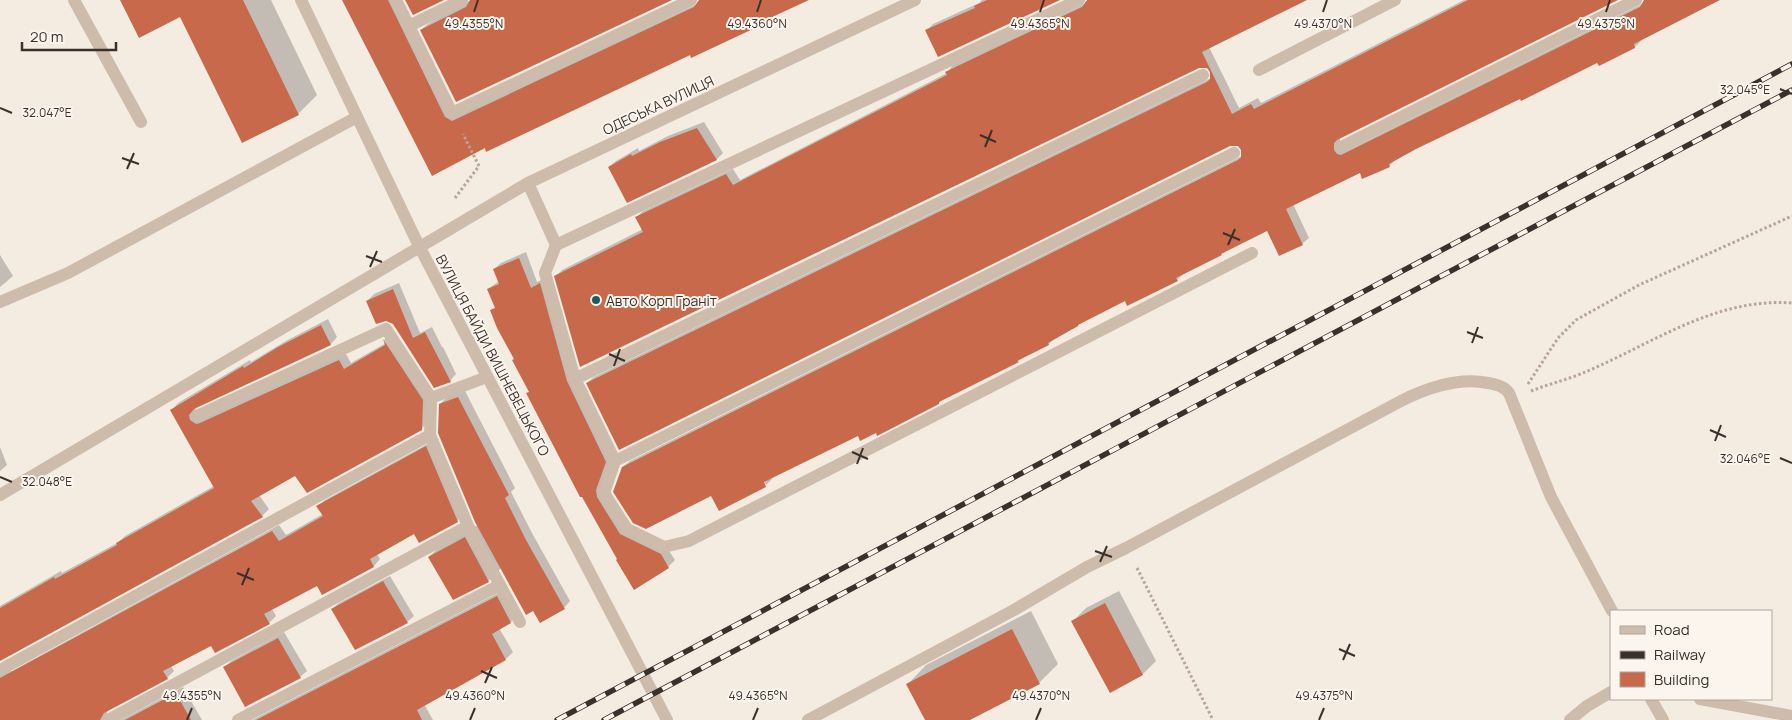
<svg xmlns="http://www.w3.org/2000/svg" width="1792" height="720" font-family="Manrope,sans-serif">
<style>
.shadow{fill:#0003}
.building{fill:#c8694b}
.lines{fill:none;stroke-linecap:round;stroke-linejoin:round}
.path{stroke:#b9a596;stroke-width:3;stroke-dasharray:2.5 2.5;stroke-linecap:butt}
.minor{stroke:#cdbbac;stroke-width:12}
.rail-casing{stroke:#3b302b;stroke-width:5.5}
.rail{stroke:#fbf5ee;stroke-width:4;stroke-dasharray:11;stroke-linecap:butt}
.ticks{fill:none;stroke:#3b302b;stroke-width:2}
.poi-dot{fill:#1f5a5e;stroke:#fbf5ee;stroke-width:2}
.labels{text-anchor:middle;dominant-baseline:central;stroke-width:4;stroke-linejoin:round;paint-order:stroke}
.street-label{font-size:14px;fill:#3b302b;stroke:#fbf5ee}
.poi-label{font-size:14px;fill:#3b302b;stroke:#fbf5ee;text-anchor:start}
.ticks-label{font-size:12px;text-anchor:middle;fill:#3b302b;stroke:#fbf5ee;stroke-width:4;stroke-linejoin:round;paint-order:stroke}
</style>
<rect width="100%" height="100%" fill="#f4ebe1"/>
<g class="shadow">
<path d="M122,0H271L317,95L298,114L243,141L181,16Z"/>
<path d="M343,0H397L459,115L699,3L700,0H807L774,15L770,19L485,147L433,174Z"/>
<path d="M471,0H669L421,30L428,24Z"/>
<path d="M982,0H1057L927,30L933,24L979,3Z"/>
<path d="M1088,0H1305L1209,47L1239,108L1258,98L1261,103L1464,0H1615L1340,137V143L1352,148L1644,3V0H1719L1640,40L1641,41L1635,47L1598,62L1521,98L1416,148L1396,159L1389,166L1360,171L1293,204L1309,238L1302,244L1268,229L1184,273L1177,280L1125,300L1081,322L1054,338L1049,344L1022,357L1018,361L943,398L939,403L877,432L858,434L771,478L772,479L766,485L762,476L765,486L712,494L623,467L630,461L1242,156L1243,149L1240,145L1230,144L587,383L594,377L1211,78L1209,67L1199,66L556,276L562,270L643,229L637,217L643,211L733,169L740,180L947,73L953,65L1087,3Z"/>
<path d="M704,122L723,153L717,159L628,201L609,167L616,161L638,148L639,151L668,136Z"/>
<path d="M526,252L537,282L546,278L573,375L612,454L602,483L627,527L667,548L675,560L668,567L618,559L528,393L530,391L492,311L496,307L488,289L499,281L494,269L501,263Z"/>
<path d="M0,255L13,276L0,287Z"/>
<path d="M399,283L420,333L432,327L442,347H443L456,374L450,381L394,324L367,301L374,294Z"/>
<path d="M328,319L337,337L331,344L195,406L196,413L346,354L351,363L386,343L384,340L390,334L429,393L428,422L421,429L296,475L259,495L269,509L262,516L0,659V606L61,571L62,573L119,542L125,536L214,486L172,410L178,403L250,360L251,362L286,341Z"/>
<path d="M465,391L515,488L511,492L532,533L570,601L564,608L533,609L501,568L488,581L429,557L442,544L478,525L440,404L447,397Z"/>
<path d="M433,441L464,514L457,521L415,533L377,554L380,559L374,566L323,594L318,584L272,609L276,616L269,623L212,644L171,666L174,671L167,678L107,710V716L111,720H0V667L3,671H12L279,525L286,535L323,514L318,506L325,500Z"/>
<path d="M0,447L7,465L0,471Z"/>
<path d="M390,576L414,616L407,622L332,609L339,603Z"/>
<path d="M504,590L517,615L511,622L499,628L513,652L506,659L424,704L433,720H252Z"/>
<path d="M1119,591L1156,661L1143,674L1110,691L1073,621L1086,608Z"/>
<path d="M1031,611L1058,664L1040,682L967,720H926L908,684L926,665Z"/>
<path d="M284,632L307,671L300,677L225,667L231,661Z"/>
<path d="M183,687L202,720H121Z"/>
</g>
<g class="building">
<path d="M120,0H243L299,115L242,143L180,17L139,38Z"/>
<path d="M342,0H388L445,117L452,121L694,7L699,0H809L770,18L771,20L755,28L691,58L690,55L486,152L485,148L432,176Z"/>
<path d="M405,0H444L413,15Z"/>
<path d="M470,0H672L456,102L420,30L466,7Z"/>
<path d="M987,0H1060L938,57L925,30L975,8L974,6Z"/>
<path d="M1087,0H1307L1202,52L1232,114L1251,104L1254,109L1468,0H1618L1337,140L1334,143V150L1337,154L1341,155L1640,7L1644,0H1720L1634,44L1635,48L1599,66L1597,63L1521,101L1520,99L1416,149L1389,164L1390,167L1362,179L1360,173L1286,209L1303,245L1279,256L1267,231L1221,254L1222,255L1176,278L1178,281L1127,306L1125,301L1078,325V326L1048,343L1049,345L1017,361L1019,362L939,402V404L877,436L876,433L860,441L858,436L764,482L766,487L719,511L711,496L646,529L633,523L613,492L622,467L1238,160L1241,157V150L1238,146H1230L619,450L586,383L1207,82L1210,79V72L1207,68H1199L580,367L554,276L643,232L635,217L726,174L733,185L947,75L945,72L1082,7Z"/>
<path d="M697,128L717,160L627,203L608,167L631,154L632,156L660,142Z"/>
<path d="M519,258L531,288L540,283L567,381L606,462L596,490L597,497L620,534L661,554L669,568L634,590L616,560L617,559L582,497H580L526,393L529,392L512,360L514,359L497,328L490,310L495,308L487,289L499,284L493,269Z"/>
<path d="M393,289L413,338L425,332L451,382L434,388L393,324L386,321L376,324L366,301Z"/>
<path d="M321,325L331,345L194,409L189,415L190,420L196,424L200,423L339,360L344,369L385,345L383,339L423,400L422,430L307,493L295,476L251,501L263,517L0,661V608L54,577L55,579L117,545L116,543L214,488L170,410L243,366L244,368L278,347Z"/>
<path d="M458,397L509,495L505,498L526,540L565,609L540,623L533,611L526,615L475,522L438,433L439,404Z"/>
<path d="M426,446L458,522L419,543L414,534L370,559L374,567L322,595L317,586L264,614L270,624L215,653L211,646L163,671L168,679L104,713L100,720H0V678L272,531L279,541L323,516L316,506Z"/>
<path d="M465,537L489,582L453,600L428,557Z"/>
<path d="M383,581L408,623L355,650L331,609Z"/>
<path d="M497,596L511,623L492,634L506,660L417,710L422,720H256Z"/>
<path d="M1105,603L1143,675L1110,693L1071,621Z"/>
<path d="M1012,629L1040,684L970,720H925L906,684Z"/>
<path d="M278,638L301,678L245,707L223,667Z"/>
<path d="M176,693L191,720H125Z"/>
</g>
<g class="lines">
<g class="path">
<path d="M455,198L479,166L463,134"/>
<path d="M1528,384L1558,338L1576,320L1639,285L1792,216"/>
<path d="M1531,391C1546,385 1562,381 1578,375C1648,347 1713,297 1792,303"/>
<path d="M1137,568L1213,720"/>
</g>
<g class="minor">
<path d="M74,0L141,122"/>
<path d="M301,0L419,246L667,720"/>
<path d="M396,0L452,113L691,0"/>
<path d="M409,26L462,0"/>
<path d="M1259,70L1395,0"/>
<path d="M1341,147L1636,0"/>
<path d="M1234,153L615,461L604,493L627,529L664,547L689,541L1252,253"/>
<path d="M528,183L556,245"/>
<path d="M0,302L68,273L357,117"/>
<path d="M575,379L1203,75"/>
<path d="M197,416L386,329L431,398L487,377"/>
<path d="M430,435L468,526L520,622"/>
<path d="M615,461L575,379L545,273L556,245L1079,0"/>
<path d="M0,495L528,183L915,0"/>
<path d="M0,670L430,435L431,398"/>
<path d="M1651,699L1663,720"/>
<path d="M1700,699L1792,716"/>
<path d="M108,720L468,526"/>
<path d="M238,720L500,585"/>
<path d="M808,720L1014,610L1087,567L1126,548L1401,401C1427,388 1458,377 1488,383C1497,385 1504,386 1509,393L1551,497L1612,611"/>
<path d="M1570,720L1587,706L1611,692"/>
</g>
<defs>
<g id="rail">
<path d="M557,720L1792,64"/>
<path d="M604,720L1792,90"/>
</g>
</defs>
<use href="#rail" class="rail-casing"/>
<use href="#rail" class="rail"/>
</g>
<path class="ticks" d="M474,12L478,0M757,12L761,0M1040,12L1044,0M1323,12L1327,0M1606,12L1610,0M1780,89L1792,94M0,108L12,113M980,135L996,142M985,147L992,130M122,158L139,164M127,169L134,153M1223,233L1240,240M1228,245L1235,229M366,256L382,262M370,267L377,251M1467,332L1483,338M1472,343L1478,327M609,354L625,361M614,366L620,349M1710,430L1726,437M1715,441L1721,425M852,452L868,459M1780,458L1792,463M857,464L863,448M0,477L12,482M1095,551L1112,557M1100,562L1107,546M237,573L254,580M242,585L249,568M1339,649L1355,656M1343,660L1350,644M481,671L497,678M485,683L492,667M187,720L192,708M470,720L475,708M753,720L758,708M1036,720L1041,708M1319,720L1324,708"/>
<circle class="poi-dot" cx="596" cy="300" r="5"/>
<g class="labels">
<g class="street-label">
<text transform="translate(658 105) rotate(-25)">ОДЕСЬКА ВУЛИЦЯ</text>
<text transform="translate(493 355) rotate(62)">ВУЛИЦЯ БАЙДИ ВИШНЕВЕЦЬКОГО</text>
</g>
<g class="poi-label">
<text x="606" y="300">Авто Корп Граніт</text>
</g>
</g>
<g class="ticks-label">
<text x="474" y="28">49.4355°N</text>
<text x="757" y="28">49.4360°N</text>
<text x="1040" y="28">49.4365°N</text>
<text x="1323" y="28">49.4370°N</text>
<text x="1606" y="28">49.4375°N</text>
<text x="1745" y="94">32.045°E</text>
<text x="47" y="117">32.047°E</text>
<text x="1745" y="463">32.046°E</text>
<text x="47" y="486">32.048°E</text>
<text x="192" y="700">49.4355°N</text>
<text x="475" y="700">49.4360°N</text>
<text x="758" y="700">49.4365°N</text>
<text x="1041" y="700">49.4370°N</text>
<text x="1324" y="700">49.4375°N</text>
</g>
<rect x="1610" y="610" width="162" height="90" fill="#fbf5ee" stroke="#aea6a0"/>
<rect x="1620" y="626" width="25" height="8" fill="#cdbbac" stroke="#aea6a0"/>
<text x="1654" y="635" font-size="15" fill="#3b302b">Road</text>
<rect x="1620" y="651" width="25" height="8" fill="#3b302b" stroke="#aea6a0"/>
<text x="1654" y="660" font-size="15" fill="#3b302b">Railway</text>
<rect x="1620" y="672" width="25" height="15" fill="#c8694b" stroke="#aea6a0"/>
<text x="1654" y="685" font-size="15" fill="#3b302b">Building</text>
<path d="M22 42v8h94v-8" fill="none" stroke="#3b302b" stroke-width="2.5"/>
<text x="30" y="42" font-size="15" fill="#3b302b" stroke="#fbf5ee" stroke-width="4" paint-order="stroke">20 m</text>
</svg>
